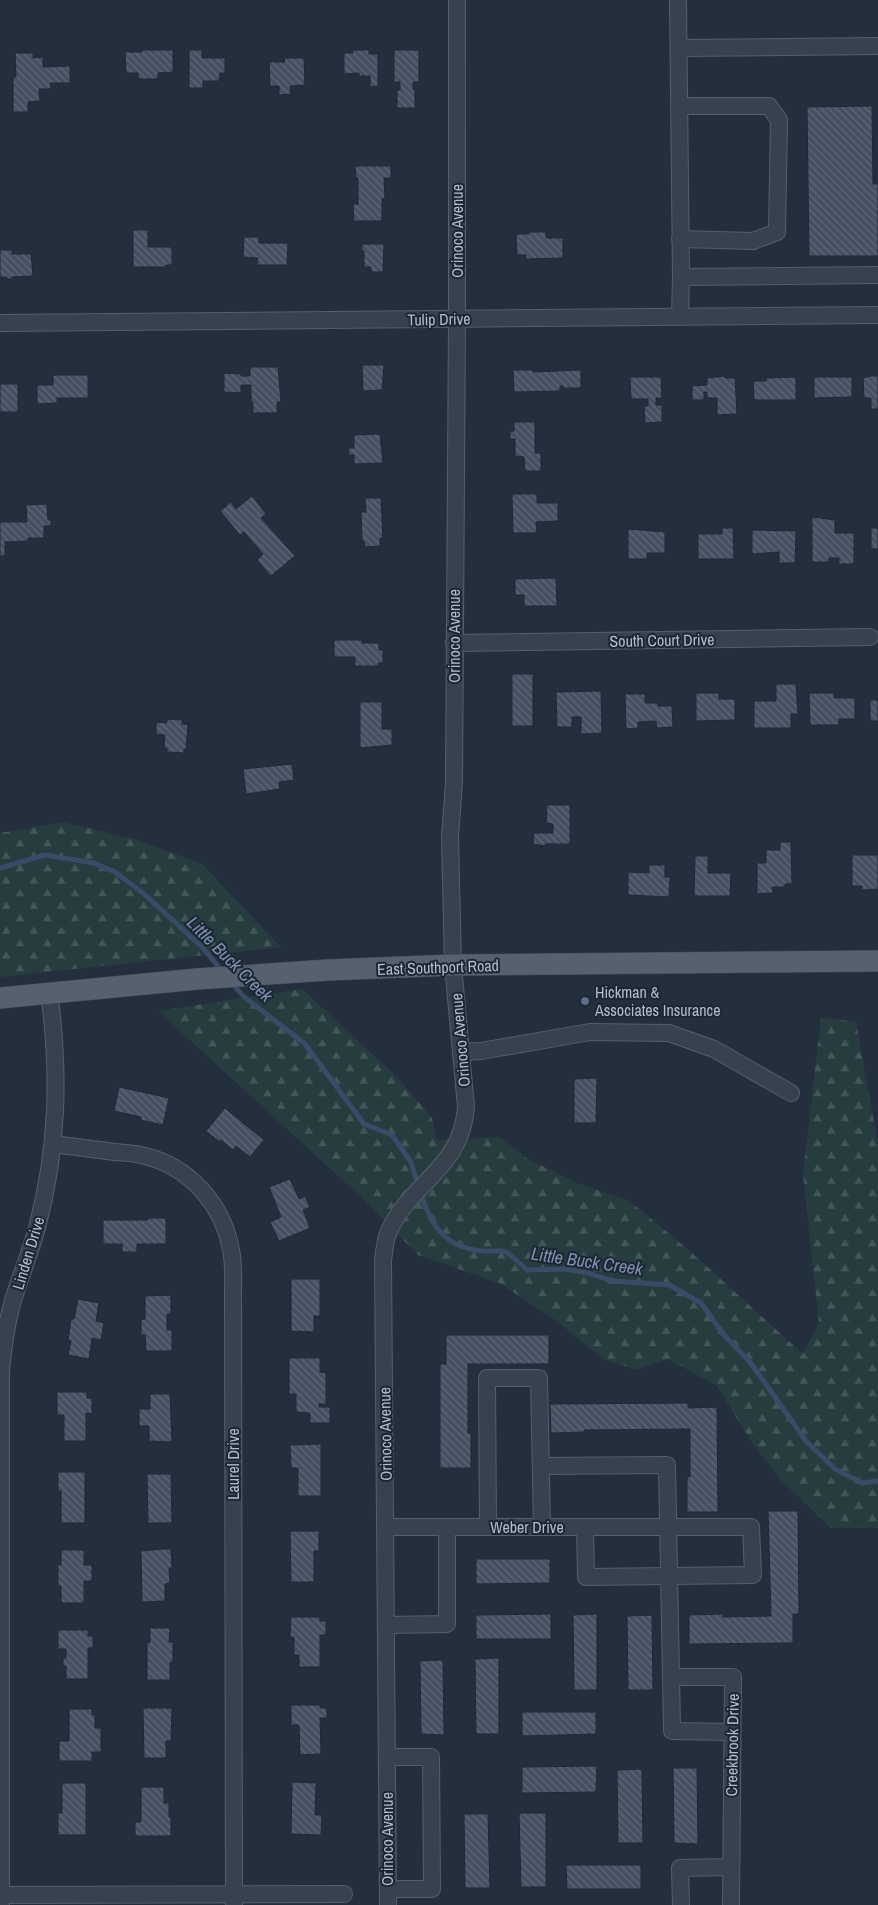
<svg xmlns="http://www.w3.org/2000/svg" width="878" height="1905" font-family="'Archivo Narrow',sans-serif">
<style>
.forest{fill:url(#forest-firs)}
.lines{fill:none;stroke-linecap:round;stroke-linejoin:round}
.stream{stroke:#394c67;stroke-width:5}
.building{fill:url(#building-back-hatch);stroke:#1f2835}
.minor-casing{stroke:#565f6c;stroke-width:18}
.major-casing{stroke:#414a57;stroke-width:22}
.minor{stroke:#38414e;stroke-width:16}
.major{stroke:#56606e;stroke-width:21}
.service-dot{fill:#5c6f8a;stroke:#1d2633;stroke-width:2}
.labels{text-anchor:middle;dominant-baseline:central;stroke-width:4;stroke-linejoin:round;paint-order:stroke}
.street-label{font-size:16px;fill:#b4bcc9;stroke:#1d2633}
.poi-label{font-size:16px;fill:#b4bcc9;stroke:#1d2633;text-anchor:start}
.water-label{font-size:18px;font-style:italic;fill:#7c92b1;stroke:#1d2633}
</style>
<defs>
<pattern id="forest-firs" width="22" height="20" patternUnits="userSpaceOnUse" patternTransform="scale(1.25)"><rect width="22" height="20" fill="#263c3f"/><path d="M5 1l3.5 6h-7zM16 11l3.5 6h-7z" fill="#435659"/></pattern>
<pattern id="building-back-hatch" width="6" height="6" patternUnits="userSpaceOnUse" patternTransform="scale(1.25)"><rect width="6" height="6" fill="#455162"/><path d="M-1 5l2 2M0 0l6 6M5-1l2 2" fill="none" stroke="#5d6877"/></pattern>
</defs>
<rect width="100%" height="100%" fill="#242f3e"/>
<g class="forest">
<path d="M63,822L138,840L202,864L281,947L0,977V833Z"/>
<path d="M302,989L397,1077L432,1118L437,1140L499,1137L528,1159L577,1183L630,1201L692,1253L803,1354L819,1323L803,1174L821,1017L856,1022L878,1144V1528H831L780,1479L752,1443L717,1386L668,1359L636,1370L603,1359L554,1319L499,1283L418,1255L361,1197L158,1011Z"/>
</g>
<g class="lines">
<g class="stream">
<path d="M0,868L45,855L94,863L115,872L143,893L202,947L222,971"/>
<path d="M232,983L243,996L305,1044L364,1124L392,1135L411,1162L418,1185"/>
<path d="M421,1193C431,1227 446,1248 483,1251C490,1252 500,1249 506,1252C513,1256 520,1264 527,1270L564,1269L588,1273L612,1281L669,1285L701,1303L723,1334L750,1362L806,1441L835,1469L862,1483L878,1481"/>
</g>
</g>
<g class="building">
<path d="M142,50H173V72L158,73V79H138V73H126L125,52H142Z"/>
<path d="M189,50H202V58H225V73H220L219,81H203V88H189Z"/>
<path d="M352,50H369V54H378V86L370,87V76H359V73L344,74V53H353Z"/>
<path d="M394,50H419V82H413V90H415V108H397V90H400V82H394Z"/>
<path d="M15,53H33V58L43,57V67L70,66V83H50L51,89H39L40,101L28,102V112H13V77H16Z"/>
<path d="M284,58H304L305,85L290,86L291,94L279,95V86H270L269,62H285Z"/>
<path d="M872,106L873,184H878V256H809L807,107Z"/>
<path d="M355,166H391V178H384L385,198L382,199V221H354L353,204H358V178H356Z"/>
<path d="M133,230H148V247H172V265H166V267H133Z"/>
<path d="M528,232H546V238H563V258L526,259V255H517L516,234H529Z"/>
<path d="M244,237H259V243H288L287,265H257L258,258L243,257Z"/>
<path d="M362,244H384L383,272H371V267H364V251H362Z"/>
<path d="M0,250H12V254H31L33,276L12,277V279H7V277H0Z"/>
<path d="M362,365H384L382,390L363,391Z"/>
<path d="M250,367H278L281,402H277V413H253V402H251V385H241V393L224,392V373L241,374V376H250Z"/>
<path d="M513,370H533V372L581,370V388H563V386H560V391L514,392Z"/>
<path d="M53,375H88V398H57V403L37,404V385H53Z"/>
<path d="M725,376V378H735L737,414L717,415V398H707V392H704V400H692V386L707,385V378Z"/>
<path d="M871,376H878V409H871V398H864L863,378Z"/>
<path d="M630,377H661L662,398H656V405H662V422L645,423L644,406H648V399H631Z"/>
<path d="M796,377V400H754L753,381H766V378Z"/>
<path d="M814,377H852V397L814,398Z"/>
<rect x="0" y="384" width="18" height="28"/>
<path d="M514,422H535V453H541V471H525L524,457L515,456V439H510V431H514Z"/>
<path d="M380,434L383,463L354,464V455H349L348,448H354V435Z"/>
<path d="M512,494H537V503H558V521L536,522L537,533H513Z"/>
<path d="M252,496L266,514L261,518L295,556L271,576L257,560L263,554L244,532L240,535L220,511L231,502L236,509Z"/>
<path d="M365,498H381L383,538H380V546L365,547L364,541H362L361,512H366Z"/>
<path d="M47,504L48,520H51V526H44V538H28V541L5,542V556H0V522H27L26,505Z"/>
<path d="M812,517L835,520V533H854V564H839V558H829V562H812Z"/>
<path d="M722,528H733L734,559H698V534H722Z"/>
<rect x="871" y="528" width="7" height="21"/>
<path d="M628,529L665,532V553H647V559H628Z"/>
<path d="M752,530L796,531L795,563H779V552L752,554Z"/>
<path d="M556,578L557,606H524V595H515V579Z"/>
<path d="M334,640H362V643H379V650H383V663H378V666H355V657H334Z"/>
<rect x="512" y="674" width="21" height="52"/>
<path d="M776,684H796L798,714H791V728H754V701H776Z"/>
<path d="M601,691L602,733L581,734V717H572V727H557L556,692Z"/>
<path d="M696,693H719V699H735V720L696,721Z"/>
<path d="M809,693H834V698H855V719H839V725H810Z"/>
<path d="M625,694H645V703H658V706H672L673,727L657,728L656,721L638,722V728L626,729Z"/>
<rect x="870" y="700" width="8" height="21"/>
<path d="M360,702H382V729H392V745L360,748Z"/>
<path d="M167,719L182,720V724L188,725L186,749H184V753L167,752V748H164L165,735L156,734V722L167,723Z"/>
<path d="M292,764L294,780L279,782L280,789L246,794L243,769Z"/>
<path d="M547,805H570V844H545V846L533,844L534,833H553V824L546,823Z"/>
<path d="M780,842H791L792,884H785V887H772L773,893L757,894V863H766V850H780Z"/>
<path d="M852,855H878V889L862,890V886H852Z"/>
<path d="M695,856H708V873H731L730,896H694Z"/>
<path d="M649,865H665V877H670L669,897L628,895V872L649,873Z"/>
<path d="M597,1078L596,1123H574V1079Z"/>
<path d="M119,1087L169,1098L163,1125L141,1120V1117L114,1111Z"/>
<path d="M225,1108L264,1140L250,1157L236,1146L233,1150L221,1140L220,1142L206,1131Z"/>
<path d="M290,1179L299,1199L305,1196L310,1207L303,1210L310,1228L279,1241L270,1222L281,1217L269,1187Z"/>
<path d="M148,1218H166V1244H137V1252H122V1244H103V1220H148Z"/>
<path d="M291,1279H320V1316H314V1332L291,1331Z"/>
<path d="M171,1295V1314H167V1330H172V1351H146L145,1335H141V1320L145,1319V1296Z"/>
<path d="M78,1299L99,1303L96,1321L104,1323L101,1340L92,1338L89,1359L68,1355L71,1341L68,1340L71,1319H74Z"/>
<path d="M446,1335H549V1364H468V1433H471V1468H440V1364H446Z"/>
<path d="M289,1358H320V1372L326,1373V1404H319V1407H330V1423H310V1413L296,1412V1394H289Z"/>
<path d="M57,1392H87V1398H92V1414L86,1413V1441H64V1415H57Z"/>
<path d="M150,1394H170L172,1442L149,1441V1426H139V1409H150Z"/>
<path d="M688,1403V1408L717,1407L718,1512H687V1477H690V1429L584,1430V1432L551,1433L550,1404Z"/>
<path d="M321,1444V1496H298V1468H291L290,1445Z"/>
<path d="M58,1472H85V1523H61V1491H58Z"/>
<path d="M147,1474H171L172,1523H148Z"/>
<path d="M768,1511H798L799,1614H793V1643L689,1644V1615L723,1614V1617L771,1616Z"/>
<path d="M290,1531H319V1551H314V1582H291Z"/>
<path d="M163,1549H171L172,1568H169L170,1583L165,1584V1601L142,1602L141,1551Z"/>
<path d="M61,1550H84V1565H92V1581H84V1603H61V1586H58V1564L61,1565Z"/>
<path d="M476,1559H550V1583L476,1584Z"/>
<path d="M551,1614V1639H476V1615Z"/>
<path d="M597,1614V1690H574L573,1615Z"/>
<path d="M652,1615L653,1690H628L627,1616Z"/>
<path d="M291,1617H320V1621H326V1635H320V1667H299V1655H294V1637H290Z"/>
<path d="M150,1628H170L169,1642H173V1662H170V1680H147V1643L150,1642Z"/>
<path d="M58,1630H88V1636H93V1648H88V1679H66V1666H63V1658H66V1649H58Z"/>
<path d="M499,1658V1734H476L475,1659Z"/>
<path d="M443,1660L444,1735L421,1734L420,1661Z"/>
<path d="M291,1705H320V1708H327V1718H320L321,1754L300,1755L299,1725H291Z"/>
<path d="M143,1708H172L171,1741H166V1758H144Z"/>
<path d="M69,1709H92V1715H95V1728H101V1752H92V1761H59V1741H69Z"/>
<path d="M522,1712H596V1734L522,1736Z"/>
<path d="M597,1766L596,1792L522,1793V1767Z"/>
<path d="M673,1768H697L698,1844L674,1843Z"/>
<path d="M642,1769L643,1843H618L617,1770Z"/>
<path d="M292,1782L316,1783L315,1815H322L321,1835L291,1834Z"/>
<path d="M62,1783H86V1835H58V1813H62Z"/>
<path d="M141,1787H164V1803H169V1817H171V1836H135V1822H141Z"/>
<path d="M519,1813H546V1887H521Z"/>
<path d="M464,1814H488L490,1888H465Z"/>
<path d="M566,1865H641V1889H567Z"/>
</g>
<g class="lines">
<defs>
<g id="minor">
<path d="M678,0L681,277L878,275"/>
<path d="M679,48L878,46"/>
<path d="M679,106H769L779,120L777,232L753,241L680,239"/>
<path d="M680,317L681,277"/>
<path d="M0,323L878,315"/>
<path d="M454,643L870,637"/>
<path d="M461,1052L481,1051L590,1032L669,1033L714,1049L791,1093"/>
<path d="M53,1144C74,1147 94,1149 115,1152C125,1153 135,1153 145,1156C190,1167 223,1205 231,1250C234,1264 233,1278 233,1292L234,1905"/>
<path d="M541,1466L667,1465L671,1677H733L731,1905"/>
<path d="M386,1527H751L753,1575L586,1577L585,1527"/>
<path d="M488,1527L487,1378H539L542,1527"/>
<path d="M386,1625L447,1624V1527"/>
<path d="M671,1677L672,1731L732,1732"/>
<path d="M387,1757H431L432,1889H388"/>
<path d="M0,1895L344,1894"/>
<path d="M1,1905V1371C3,1349 6,1326 12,1304C19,1279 30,1254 37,1228C58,1148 60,1074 49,992"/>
<path d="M388,1905L383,1261C384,1251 385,1240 389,1231C411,1182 462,1168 466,1107L453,965L450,837L454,782L457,319V0"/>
<path d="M681,1905L680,1868L731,1867"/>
</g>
<path id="major" d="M0,998L197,979L328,970L453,965L878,961"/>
</defs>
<use href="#minor" class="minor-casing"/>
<use href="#major" class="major-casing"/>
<use href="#minor" class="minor"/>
<use href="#major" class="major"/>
</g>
<circle class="service-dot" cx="585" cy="1001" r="5"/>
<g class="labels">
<g class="street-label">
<text transform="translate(457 231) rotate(-90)">Orinoco Avenue</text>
<text transform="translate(439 319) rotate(-1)">Tulip Drive</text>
<text transform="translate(454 636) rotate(-90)">Orinoco Avenue</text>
<text transform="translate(662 640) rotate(-1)">South Court Drive</text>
<text transform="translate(438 967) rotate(-2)">East Southport Road</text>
<text transform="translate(460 1040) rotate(-95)">Orinoco Avenue</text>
<text transform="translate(28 1253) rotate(-73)">Linden Drive</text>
<text transform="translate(385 1434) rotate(-91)">Orinoco Avenue</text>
<text transform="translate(233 1464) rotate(-90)">Laurel Drive</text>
<text x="527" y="1527">Weber Drive</text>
<text transform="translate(732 1745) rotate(-89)">Creekbrook Drive</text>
<text transform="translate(387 1839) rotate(-90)">Orinoco Avenue</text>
</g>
<g class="poi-label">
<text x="595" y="992">Hickman &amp;<tspan x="595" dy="18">Associates Insurance</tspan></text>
</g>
<g class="water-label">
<text transform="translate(230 959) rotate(45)">Little Buck Creek</text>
<text transform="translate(587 1261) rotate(8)">Little Buck Creek</text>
</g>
</g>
</svg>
